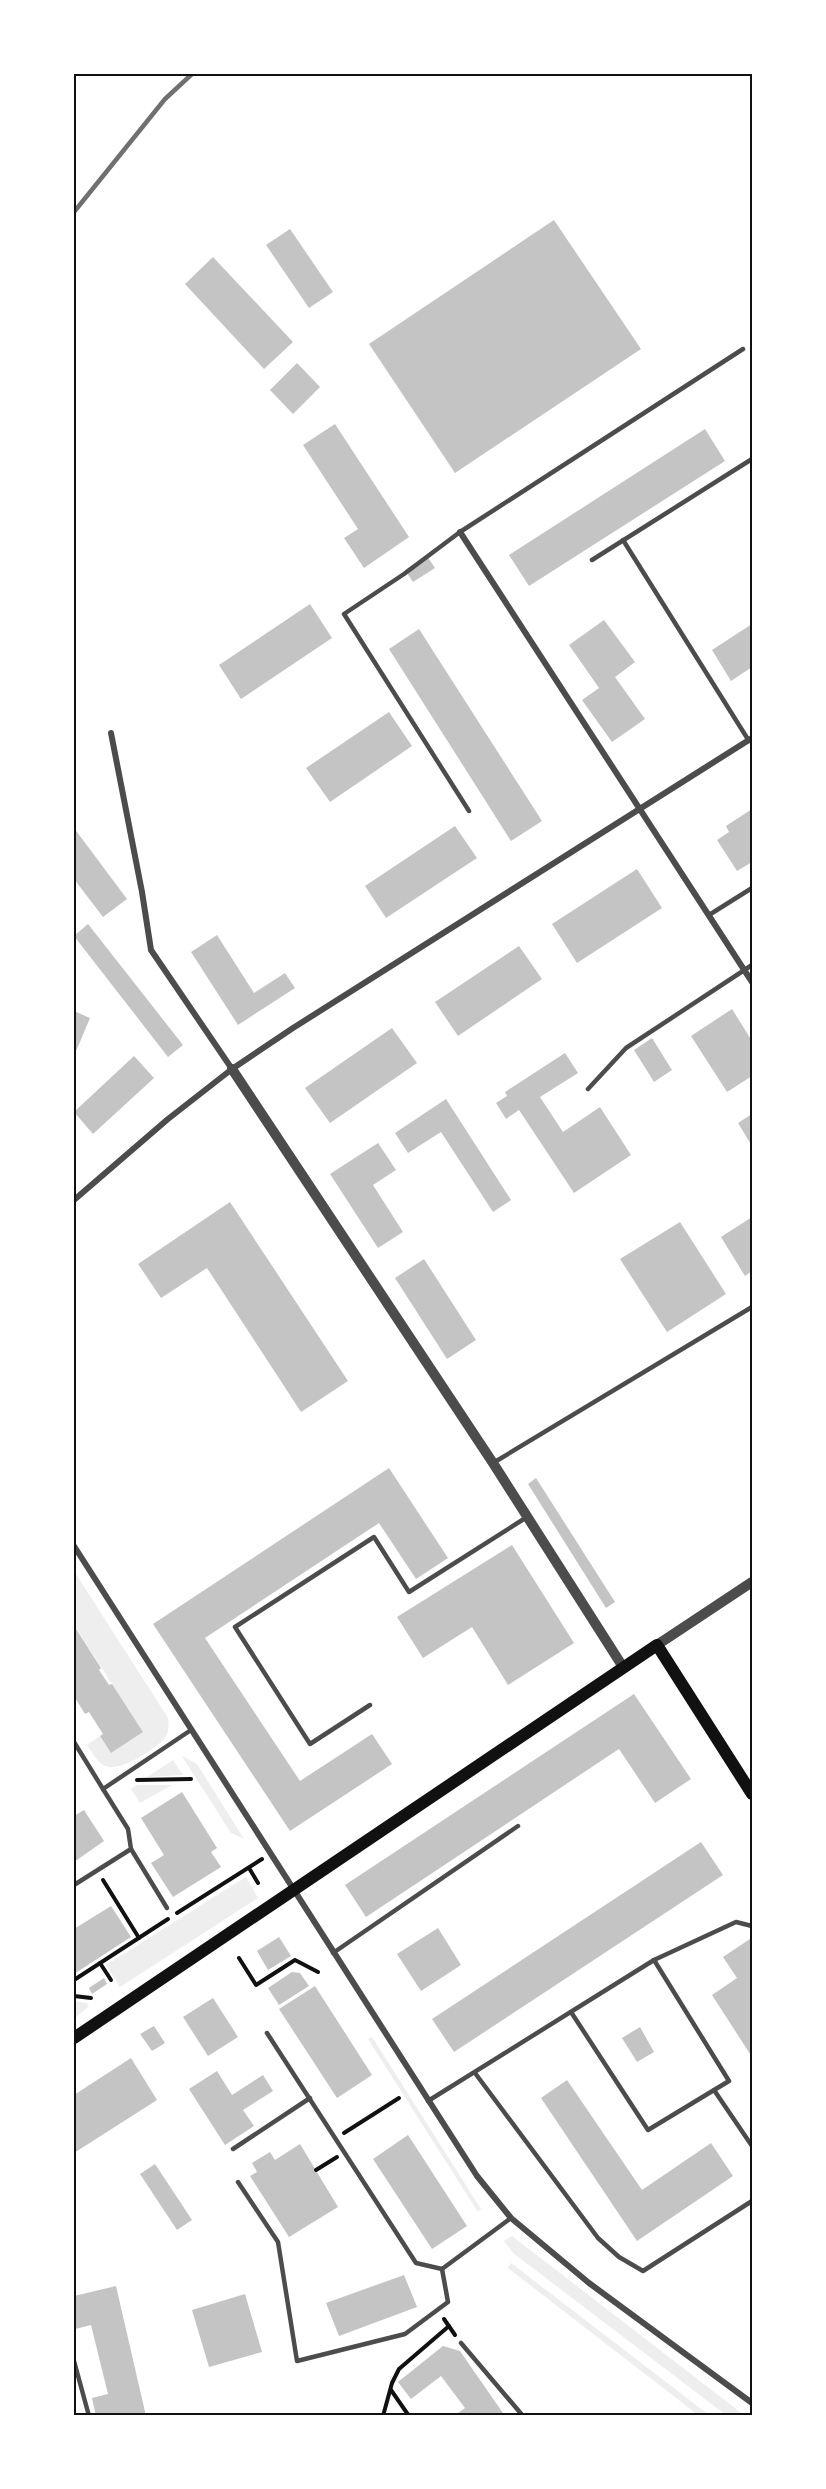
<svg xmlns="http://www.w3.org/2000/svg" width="826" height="2489" font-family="'PT Sans Narrow',sans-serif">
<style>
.green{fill:#eee}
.building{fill:#c4c4c4}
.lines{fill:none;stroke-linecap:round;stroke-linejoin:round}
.path{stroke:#111;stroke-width:4}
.service{stroke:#4c4c4c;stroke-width:4.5}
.minor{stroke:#4c4c4c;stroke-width:6}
.tertiary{stroke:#4c4c4c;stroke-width:10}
.secondary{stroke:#111;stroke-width:12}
.rail{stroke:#707070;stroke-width:4.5}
.neatline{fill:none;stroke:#111;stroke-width:2}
</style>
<rect width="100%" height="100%" fill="#fff"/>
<g class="green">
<path d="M74,1571L168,1718C169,1726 169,1734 163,1740C152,1751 120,1772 105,1766C97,1762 92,1752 87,1745L100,1736L111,1753L143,1732L74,1625Z"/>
<path d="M182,1756L197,1764L244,1839L231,1833Z"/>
<path d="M173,1760L183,1775L147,1777Z"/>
<path d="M137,1785H172L140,1803L131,1789Z"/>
<path d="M246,1877L258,1898L120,1987L106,1965Z"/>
<path d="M74,2001L87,2003L89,2006L74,2019Z"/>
<path d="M372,2037L481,2209L478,2212L368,2039Z"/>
<path d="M512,2236L744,2415H726L513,2253L504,2241Z"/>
<path d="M511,2263L709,2415H698L508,2268Z"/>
</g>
<g class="building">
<path d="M554,220L641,349L455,473L369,344Z"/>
<path d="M290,229L333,292L309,308L266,245Z"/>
<path d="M213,257L293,342L264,369L185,284Z"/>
<path d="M297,363L320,387L293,414L270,390Z"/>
<path d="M335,424L409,537L364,568L344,538L358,529L303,445Z"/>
<path d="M705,429L725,461L529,586L509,555Z"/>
<path d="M427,556L435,568L413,582L405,570Z"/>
<path d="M310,604L332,638L241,699L219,665Z"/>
<path d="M604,620L635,662L615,677L645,719L612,742L582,700L599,688L569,645Z"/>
<path d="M752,624V667L731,681L712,650Z"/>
<path d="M419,629L542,821L511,841L389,649Z"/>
<path d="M389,712L412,746L330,802L306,768Z"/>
<path d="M752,809V862L737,871L717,840L729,832L726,826Z"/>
<path d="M455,826L477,858L386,918L365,886Z"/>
<path d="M74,828L127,899L103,917L74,879Z"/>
<path d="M637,869L662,908L577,963L552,924Z"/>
<path d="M88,924L183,1045L168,1057L74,936Z"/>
<path d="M217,935L254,993L285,973L295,988L238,1025L191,952Z"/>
<path d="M519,946L542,979L458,1036L435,1002Z"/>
<path d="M732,1009L752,1041V1076L727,1092L691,1036Z"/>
<path d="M74,1011L90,1018L74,1056Z"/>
<path d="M392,1028L417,1063L330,1123L305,1088Z"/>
<path d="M652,1038L672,1070L654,1082L634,1050Z"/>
<path d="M565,1053L578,1073L540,1097L563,1132L600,1107L631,1155L574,1193L519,1110L506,1119L496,1103L507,1096L505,1092Z"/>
<path d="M134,1056L154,1078L93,1134L74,1112Z"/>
<path d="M446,1099L511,1200L493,1212L441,1132L408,1153L395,1133Z"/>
<path d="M752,1114V1146L738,1123Z"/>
<path d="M378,1143L396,1170L373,1185L403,1232L378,1248L330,1174Z"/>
<path d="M230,1202L348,1381L301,1412L207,1268L161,1298L138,1264Z"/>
<path d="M752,1217V1271L745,1276L721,1237Z"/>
<path d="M680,1222L726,1294L667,1332L620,1259Z"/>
<path d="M424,1259L476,1340L447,1359L395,1278Z"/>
<path d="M389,1468L448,1558L416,1579L379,1523L205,1638L300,1781L372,1734L392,1764L290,1831L153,1624Z"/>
<path d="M536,1478L615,1602L606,1608L528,1484Z"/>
<path d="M512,1545L574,1643L508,1685L472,1627L423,1658L397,1617Z"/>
<path d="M76,1629L101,1668L99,1670L109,1685L112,1684L143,1732L111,1753L100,1736L103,1734L89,1712L85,1714L74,1696V1631Z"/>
<path d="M634,1694L691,1779L655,1803L619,1749L366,1917L345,1885Z"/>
<path d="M182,1792L217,1848L211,1852L221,1867L173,1897L151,1863L164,1855L141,1818Z"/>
<path d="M84,1810L104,1841L74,1862V1816Z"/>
<path d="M701,1842L723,1875L454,2052L432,2019Z"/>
<path d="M111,1906L131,1937L74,1974V1929Z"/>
<path d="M438,1928L461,1965L421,1991L397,1954Z"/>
<path d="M279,1937L291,1956L268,1970L257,1951Z"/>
<path d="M750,1939L752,1943V2057L712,1995L737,1978L723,1957Z"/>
<path d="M292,1972L300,1973L309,1986L279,2005L268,1988Z"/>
<path d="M104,1978L107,1984L92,1994L89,1988Z"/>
<path d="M315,1986L372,2075L337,2098L279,2009Z"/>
<path d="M213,1998L238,2037L208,2056L183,2017Z"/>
<path d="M154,2026L165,2043L152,2051L140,2034Z"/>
<path d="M640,2027L654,2052L637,2062L622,2038Z"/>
<path d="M131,2058L157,2100L74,2153V2095Z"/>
<path d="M217,2071L232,2095L263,2075L273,2091L243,2110L254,2126L225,2145L189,2089Z"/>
<path d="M567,2080L642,2190L711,2143L733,2176L637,2241L541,2098Z"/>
<path d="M408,2135L467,2226L432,2249L373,2159Z"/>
<path d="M300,2144L338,2207L289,2237L250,2176L257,2172L252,2163L270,2152L275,2160Z"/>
<path d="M155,2164L192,2220L177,2230L140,2174Z"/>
<path d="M404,2275L417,2307L339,2336L326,2303Z"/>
<path d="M116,2286L146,2416H96L92,2398L108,2394L91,2325L75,2329L74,2322V2296Z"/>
<path d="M245,2294L262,2352L209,2367L192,2310Z"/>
<path d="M443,2346L460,2351L505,2416H454L465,2408L441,2376L411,2399L398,2382Z"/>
</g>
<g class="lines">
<g class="path">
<path d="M137,1780L191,1779"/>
<path d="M249,1868L258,1883"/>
<path d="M103,1880L139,1938"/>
<path d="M177,1913L262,1859"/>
<path d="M239,1958L256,1985L295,1960L318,1972"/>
<path d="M100,1963L111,1980"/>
<path d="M74,1980L168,1919"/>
<path d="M74,1996L91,1998"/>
<path d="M344,2133L399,2098"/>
<path d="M316,2170L337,2157"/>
<path d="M444,2319L455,2335"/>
<path d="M391,2390L409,2416"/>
<path d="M383,2416L392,2383L399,2369L449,2326"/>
</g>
<g class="service">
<path d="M623,540L749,741"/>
<path d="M592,560L752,459"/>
<path d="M469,811L344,614L404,574L460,532L743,349"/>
<path d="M709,915L752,888"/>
<path d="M588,1089L626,1048L752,965"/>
<path d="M493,1463L752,1307"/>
<path d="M370,1705L310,1744L235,1627L374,1537L409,1592L527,1517"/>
<path d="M74,1742L103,1789L191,1730"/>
<path d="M131,1849L167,1908"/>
<path d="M74,1885L131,1849L128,1829L103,1789"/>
<path d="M333,1953L518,1826"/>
<path d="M571,2012L648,2130L729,2081L654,1960"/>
<path d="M267,2033L416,2263L442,2269L511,2218"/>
<path d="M475,2073L598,2238L619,2257L643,2271L752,2201"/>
<path d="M714,2090L752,2146"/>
<path d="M428,2101L654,1960L736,1922L752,1926"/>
<path d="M233,2149L310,2098"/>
<path d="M238,2182L278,2242L297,2361L405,2334L448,2302L442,2269"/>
<path d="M461,2343L523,2416"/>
<path d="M74,2361L89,2416"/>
</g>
<g class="minor">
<path d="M460,532L752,982"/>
<path d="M111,733L142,892L151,950L232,1069"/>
<path d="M74,1200L168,1119L232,1069L293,1028L752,738"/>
<path d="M74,1546L477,2176L511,2218L589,2283L752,2403"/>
</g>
<g class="tertiary">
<path d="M232,1069L493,1463L623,1667"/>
<path d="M657,1645L752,1582"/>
</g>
<path class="secondary" d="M74,2038L657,1645L752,1794"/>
<path class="rail" d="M74,212L165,99L192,74"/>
</g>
<rect width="826" height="2489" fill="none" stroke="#ffffff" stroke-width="150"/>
<rect x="75" y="75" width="676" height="2339" class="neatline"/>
</svg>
